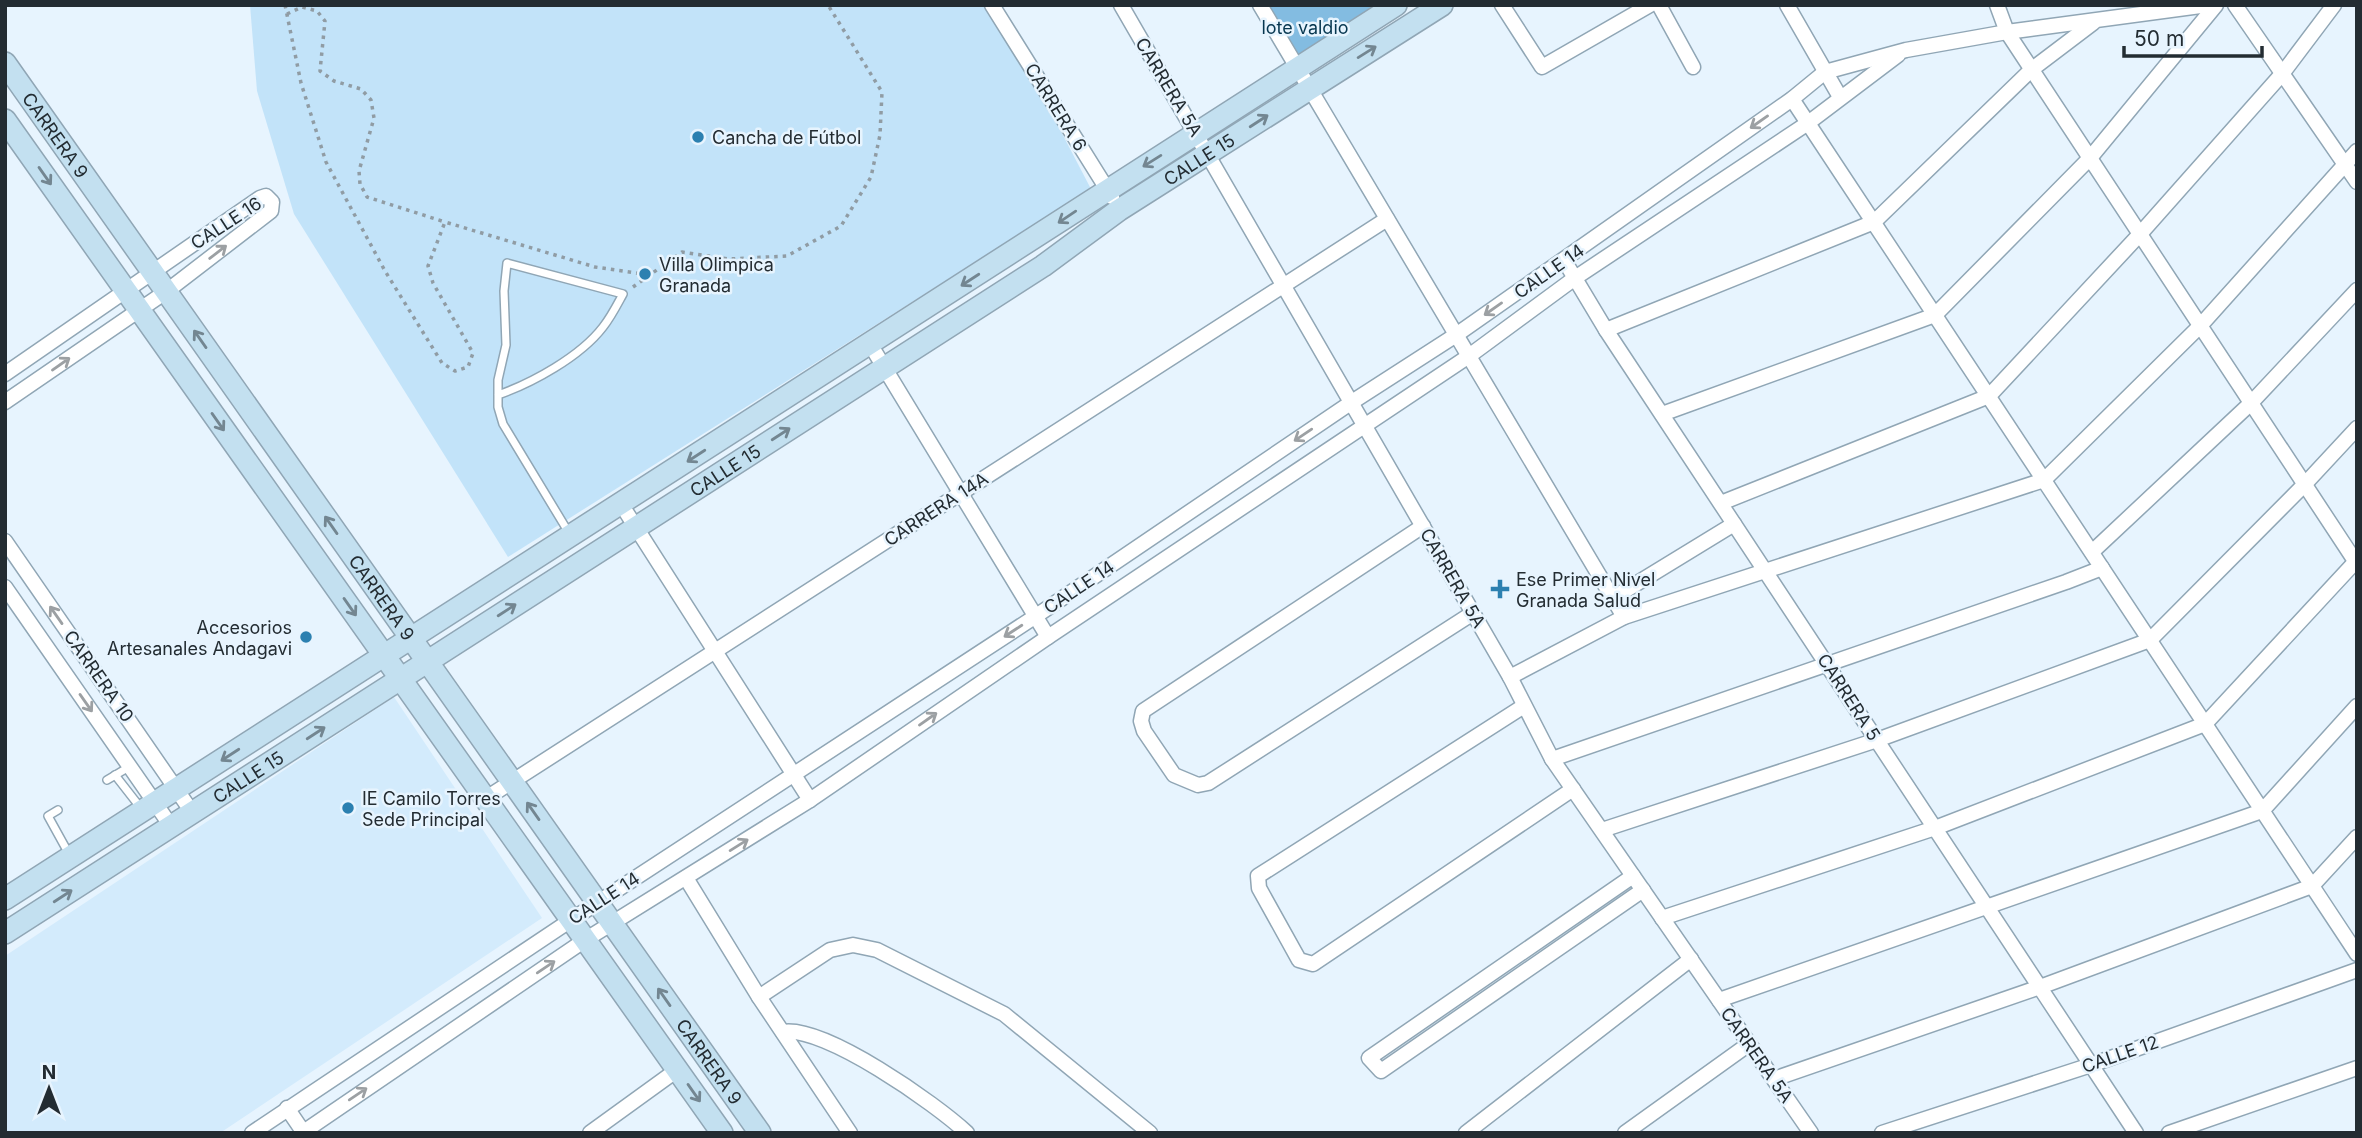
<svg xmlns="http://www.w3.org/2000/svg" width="2362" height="1138" font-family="Inter,sans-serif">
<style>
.built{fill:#d3ebfc}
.green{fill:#c2e3f9}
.forest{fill:#83bce1}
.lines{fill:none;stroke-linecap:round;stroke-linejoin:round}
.lane-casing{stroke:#90a6b5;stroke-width:10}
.street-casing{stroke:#90a6b5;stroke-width:17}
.secondary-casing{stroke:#90a6b5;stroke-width:24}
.path{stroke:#909ca4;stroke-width:3.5;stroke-dasharray:3.5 5;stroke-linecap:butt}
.lane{stroke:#fff;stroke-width:7}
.street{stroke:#fff;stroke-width:14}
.secondary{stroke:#c3e0f0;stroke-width:21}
.oneway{stroke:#738691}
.oneway2{stroke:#9ca0a3}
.poi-dot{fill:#2c80b0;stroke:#e7f4fe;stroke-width:2.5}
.labels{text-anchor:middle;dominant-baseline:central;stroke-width:5;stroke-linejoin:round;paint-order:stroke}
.park-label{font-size:18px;fill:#073750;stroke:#e7f4fe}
.street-label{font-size:18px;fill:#232c32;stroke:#e7f4fe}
.poi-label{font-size:18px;fill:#232c32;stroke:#e7f4fe;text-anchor:start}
</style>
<rect width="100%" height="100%" fill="#e7f4fe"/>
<path class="built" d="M394,697L542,918L220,1133H5V956Z"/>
<path class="green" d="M250,5H991L1018,49L1091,189L508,557L294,214L257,91Z"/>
<path class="forest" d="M1267,5H1380L1297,58Z"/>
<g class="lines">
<defs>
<g id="lane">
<path d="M498,395C532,383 580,357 603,327C611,317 617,305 623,294L507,263L504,291L506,345L498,380V407L503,424L569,533"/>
<path d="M115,775L140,807"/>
<path d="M107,780L129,767"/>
<path d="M58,810L48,816L69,854"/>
</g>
<g id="street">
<path d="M992,5L1112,197"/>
<path d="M1121,5L1510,677L1552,759L1811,1133"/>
<path d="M1260,5L1624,617"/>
<path d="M1502,5L1542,67L1650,5"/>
<path d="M1659,5L1693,67"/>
<path d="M1787,5L1840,97"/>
<path d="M1997,5L2007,32L2357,564"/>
<path d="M2235,5L2357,182"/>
<path d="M1792,99L2357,954"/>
<path d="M1564,260L1606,330L2136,1133"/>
<path d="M1606,330L1874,222L2031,70L2093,23"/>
<path d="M870,344L1048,637"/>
<path d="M5,374L260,198L266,196L272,202L271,211L167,291L5,402"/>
<path d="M1662,414L1935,315L2090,158L2216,5"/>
<path d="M1721,503L1989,396L2140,234L2282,74L2334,5"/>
<path d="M621,504L810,800"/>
<path d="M1423,526L1143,711L1141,721L1144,731L1174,775L1198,785L1208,783L1473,613"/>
<path d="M5,541L192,812"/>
<path d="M2092,552L2251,403L2357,290"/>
<path d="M5,587L171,826"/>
<path d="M1613,598L1734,524"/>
<path d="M1510,677L1624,617L2044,480L2200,326L2357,151"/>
<path d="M1524,706L1258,876L1259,888L1299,960L1313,964L1573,789"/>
<path d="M1552,759L2066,582L2102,568"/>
<path d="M485,799L1387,219"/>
<path d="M1602,830L1877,740L2150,640L2304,485L2357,428"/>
<path d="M1633,876L1369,1058L1381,1071L1643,890"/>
<path d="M686,878L759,997L850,1133"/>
<path d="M1662,918L1935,828L2205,724L2357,560"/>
<path d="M759,997L830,950L853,945L877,950L1004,1014L1150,1133"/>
<path d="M1719,1000L2262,811L2357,706"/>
<path d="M783,1032C824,1025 936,1104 967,1133"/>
<path d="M1774,1079L2040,987L2312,886L2357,837"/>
<path d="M287,1108L304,1133"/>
<path d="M252,1133L571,920L1036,616L1352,402L1456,335L1792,99L1825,72L1906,50L2007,32L2208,5"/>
<path d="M302,1133L585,940L810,800L1048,637L1469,356L1575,278L1808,123L1898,55"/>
<path d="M590,1133L677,1070"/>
<path d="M1466,1133L1691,959"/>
<path d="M1625,1133L1749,1044"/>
<path d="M1882,1133L2091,1065L2357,970"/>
<path d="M2169,1133L2357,1068"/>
</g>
<g id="secondary">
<path id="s1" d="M5,63L760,1133"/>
<path d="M5,120L722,1133"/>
<path d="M5,899L1396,5"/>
<path id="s2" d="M5,933L1043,266L1119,210L1442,5"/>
</g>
</defs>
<use href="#lane" class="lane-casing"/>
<use href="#street" class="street-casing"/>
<use href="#secondary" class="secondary-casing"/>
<g class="path">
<path d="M285,5L301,83L326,162L385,271L442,363L455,371L468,367L473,353L433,283L428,266L445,222L595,267L650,275"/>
<path d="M287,14L302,7L317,11L325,21L320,71L334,81L361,89L371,100L374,118L359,171L360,184L367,197L445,222"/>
<path d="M633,287L682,252L728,259L787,256L841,226L871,177L880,135L882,92L828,5"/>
</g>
<use href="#lane" class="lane"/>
<use href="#street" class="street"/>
<use href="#secondary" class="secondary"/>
</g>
<defs><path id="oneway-shaft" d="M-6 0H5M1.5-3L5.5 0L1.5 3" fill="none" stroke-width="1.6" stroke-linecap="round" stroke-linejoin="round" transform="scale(1.75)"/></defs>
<g class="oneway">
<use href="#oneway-shaft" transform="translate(1367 52) rotate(-32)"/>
<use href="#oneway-shaft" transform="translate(1259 121) rotate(-33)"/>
<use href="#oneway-shaft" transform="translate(1152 161) rotate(148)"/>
<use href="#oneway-shaft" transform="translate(45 176) rotate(55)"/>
<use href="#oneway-shaft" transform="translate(1067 217) rotate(146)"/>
<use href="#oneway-shaft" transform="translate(970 280) rotate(147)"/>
<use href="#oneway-shaft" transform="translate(200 339) rotate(-125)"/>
<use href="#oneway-shaft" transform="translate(218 422) rotate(55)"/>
<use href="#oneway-shaft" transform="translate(781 434) rotate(-33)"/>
<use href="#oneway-shaft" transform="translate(696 456) rotate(147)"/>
<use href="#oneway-shaft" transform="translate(331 525) rotate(-125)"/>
<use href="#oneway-shaft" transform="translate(350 607) rotate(55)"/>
<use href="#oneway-shaft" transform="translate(507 610) rotate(-33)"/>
<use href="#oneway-shaft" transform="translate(316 733) rotate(-33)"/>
<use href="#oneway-shaft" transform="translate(230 755) rotate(147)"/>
<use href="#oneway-shaft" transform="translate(533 811) rotate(-125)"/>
<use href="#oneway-shaft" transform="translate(63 896) rotate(-33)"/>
<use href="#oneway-shaft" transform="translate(664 997) rotate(-125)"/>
<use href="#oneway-shaft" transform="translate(694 1093) rotate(55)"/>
</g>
<g class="oneway2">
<use href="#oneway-shaft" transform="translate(1759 122) rotate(145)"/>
<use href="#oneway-shaft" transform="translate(218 252) rotate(-38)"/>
<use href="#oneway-shaft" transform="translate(1493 309) rotate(145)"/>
<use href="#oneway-shaft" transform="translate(61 364) rotate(-35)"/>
<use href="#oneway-shaft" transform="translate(1303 435) rotate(146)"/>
<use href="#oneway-shaft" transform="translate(56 615) rotate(-125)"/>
<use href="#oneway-shaft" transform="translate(1013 631) rotate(147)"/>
<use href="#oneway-shaft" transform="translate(86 703) rotate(55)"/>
<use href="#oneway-shaft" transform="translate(928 719) rotate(-35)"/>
<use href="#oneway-shaft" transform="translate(739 845) rotate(-32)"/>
<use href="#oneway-shaft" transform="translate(546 967) rotate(-34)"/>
<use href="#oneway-shaft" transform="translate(358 1094) rotate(-34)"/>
</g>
<g class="poi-dot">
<circle cx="698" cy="137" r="7"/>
<circle cx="645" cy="274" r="7"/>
<path d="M1496.5 578.5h7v7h7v7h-7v7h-7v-7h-7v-7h7z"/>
<circle cx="306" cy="637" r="7"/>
<circle cx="348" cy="808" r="7"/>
</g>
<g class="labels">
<g class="park-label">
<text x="1305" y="27">lote valdio</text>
</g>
<g class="street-label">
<text transform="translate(1169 87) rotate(59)">CARRERA 5A</text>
<text transform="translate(1056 107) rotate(58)">CARRERA 6</text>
<text stroke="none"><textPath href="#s1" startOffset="88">CARRERA 9</textPath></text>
<text stroke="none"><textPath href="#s2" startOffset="1423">CALLE 15</textPath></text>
<text transform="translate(226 223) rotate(-33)">CALLE 16</text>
<text transform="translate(1549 271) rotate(-35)">CALLE 14</text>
<text stroke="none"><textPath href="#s2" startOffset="856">CALLE 15</textPath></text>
<text transform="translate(936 509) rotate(-33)">CARRERA 14A</text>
<text transform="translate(1453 578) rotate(60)">CARRERA 5A</text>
<text transform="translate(1079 587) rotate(-34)">CALLE 14</text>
<text stroke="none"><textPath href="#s1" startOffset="654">CARRERA 9</textPath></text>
<text transform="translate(99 676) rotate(55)">CARRERA 10</text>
<text transform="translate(1849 697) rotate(57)">CARRERA 5</text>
<text stroke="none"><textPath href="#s2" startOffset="289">CALLE 15</textPath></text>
<text transform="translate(604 898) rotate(-33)">CALLE 14</text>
<text transform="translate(2120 1054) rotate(-19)">CALLE 12</text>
<text transform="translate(1757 1055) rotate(55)">CARRERA 5A</text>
<text stroke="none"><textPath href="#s1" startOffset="1222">CARRERA 9</textPath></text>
</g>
<g class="poi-label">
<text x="712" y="137">Cancha de Fútbol</text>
<text x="659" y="264">Villa Olimpica<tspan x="659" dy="21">Granada</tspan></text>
<text x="1516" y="579">Ese Primer Nivel<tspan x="1516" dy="21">Granada Salud</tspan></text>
<text x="292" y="627" text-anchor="end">Accesorios<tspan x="292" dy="21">Artesanales Andagavi</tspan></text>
<text x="362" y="798">IE Camilo Torres<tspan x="362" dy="21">Sede Principal</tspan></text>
</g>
</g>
<rect width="2362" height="1138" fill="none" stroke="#232c32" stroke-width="14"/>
<g transform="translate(49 1089)" stroke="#e7f4fe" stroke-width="5" paint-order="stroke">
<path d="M0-5L12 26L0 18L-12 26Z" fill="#232c32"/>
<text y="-10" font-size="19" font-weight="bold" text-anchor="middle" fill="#232c32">N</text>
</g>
<path d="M2124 46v10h138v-10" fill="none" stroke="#232c32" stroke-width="3.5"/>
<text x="2134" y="46" font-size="21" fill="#232c32" stroke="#e7f4fe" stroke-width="5" paint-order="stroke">50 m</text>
</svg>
